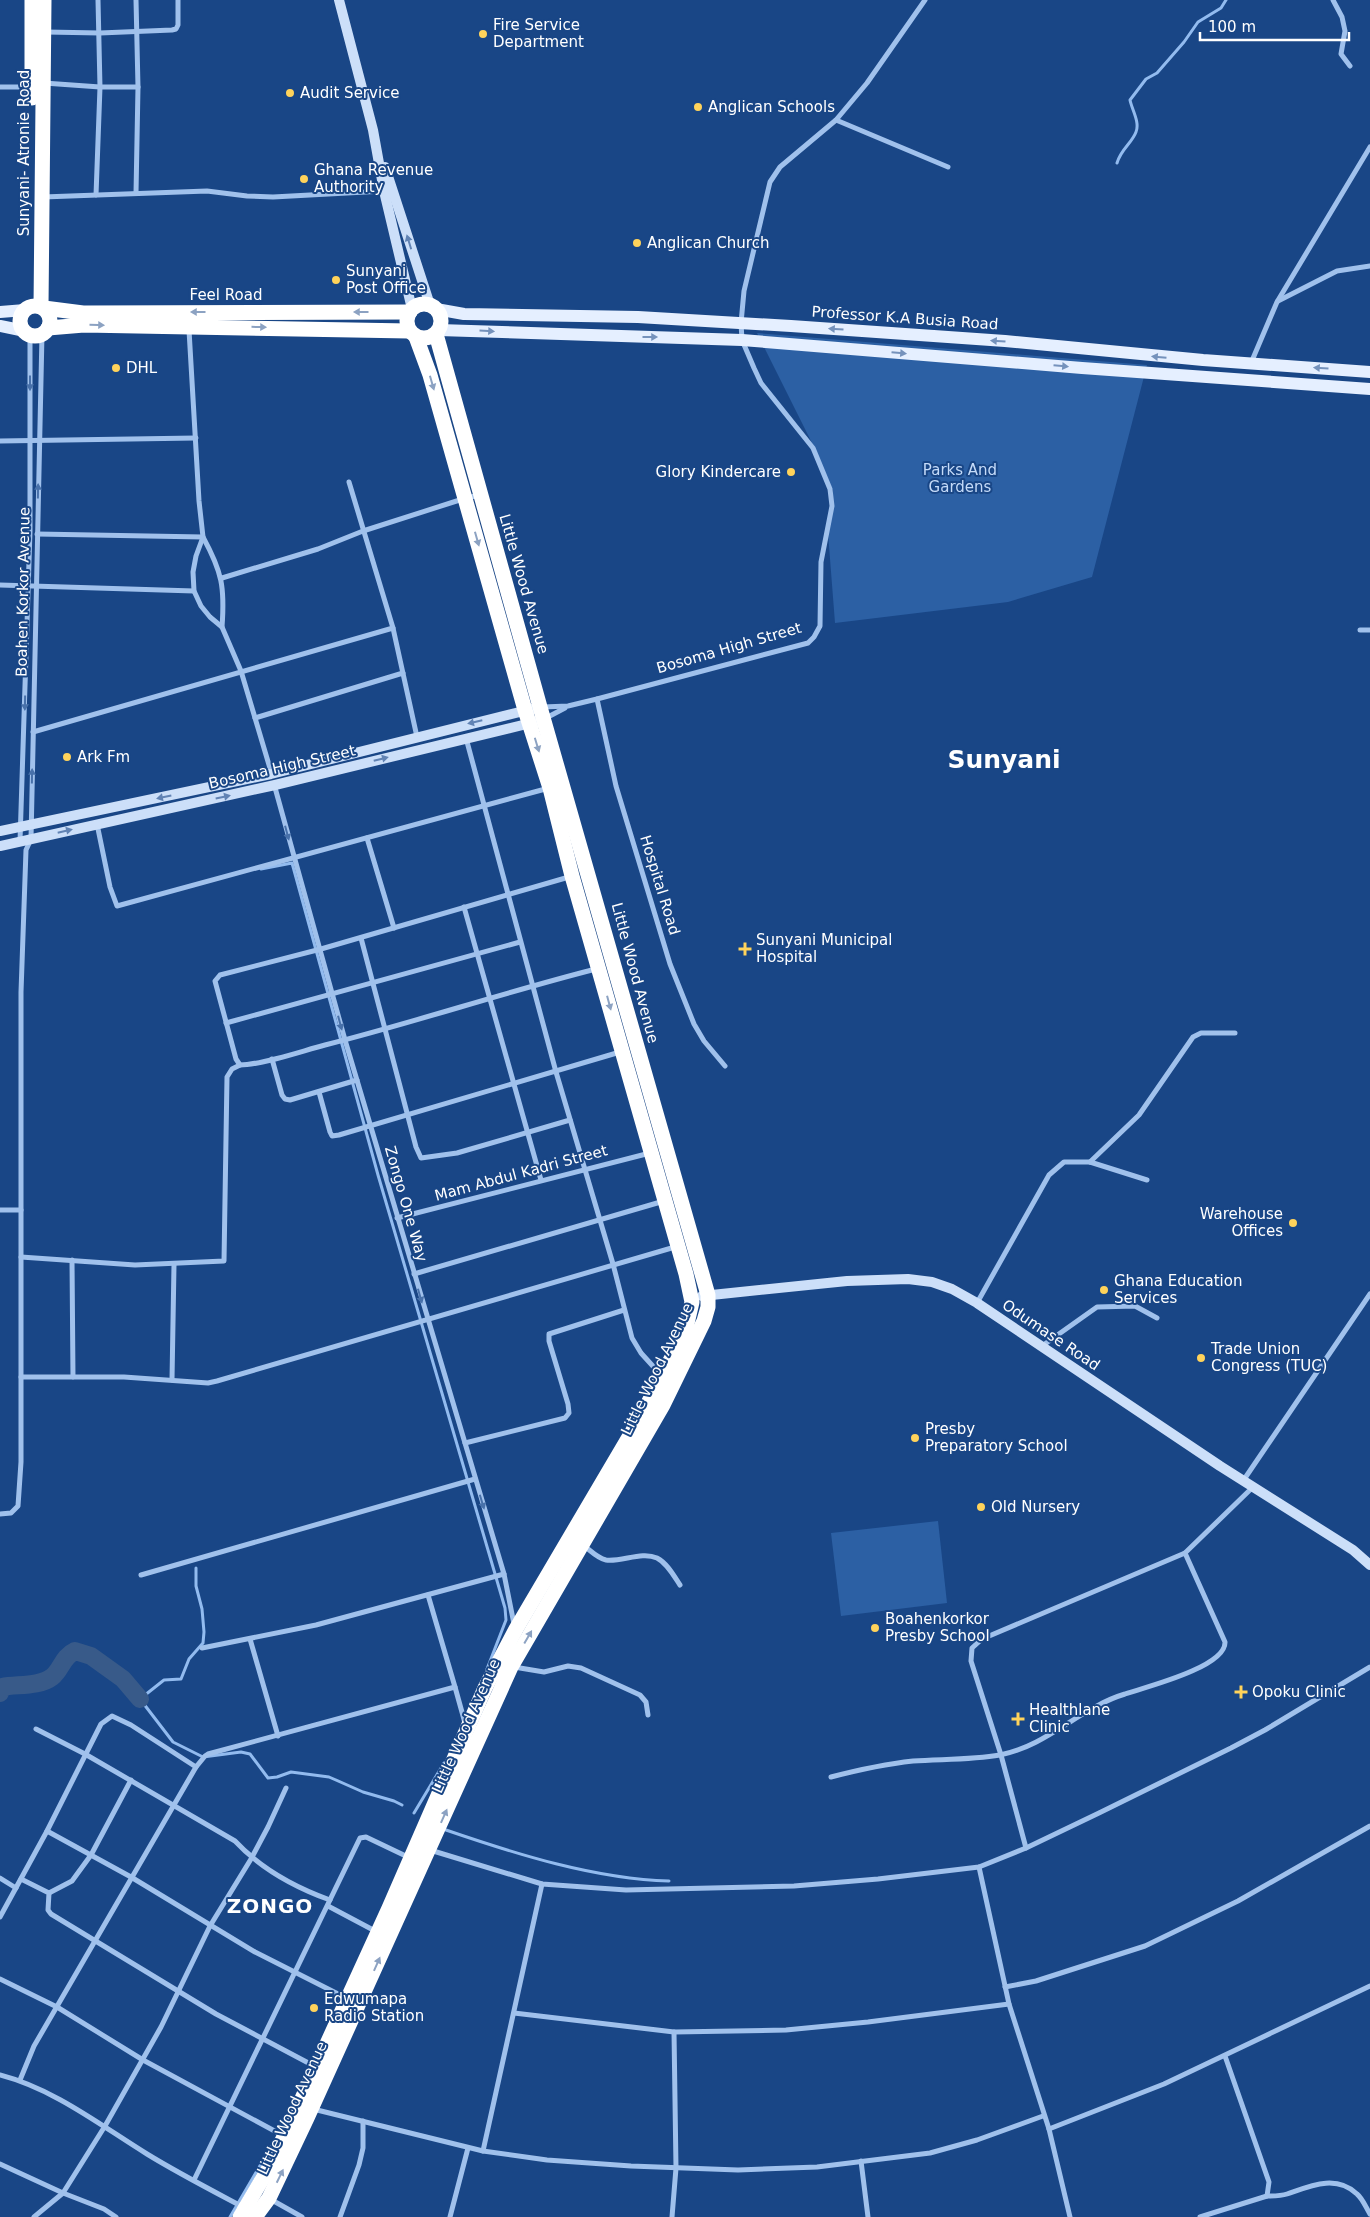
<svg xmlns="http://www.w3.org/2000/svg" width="1370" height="2217" font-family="'DejaVu Sans',sans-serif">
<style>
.green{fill:#2c60a4}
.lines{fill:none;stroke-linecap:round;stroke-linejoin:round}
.stream{stroke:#92bbef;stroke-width:3}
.river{stroke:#385a89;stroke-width:18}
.street{stroke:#a0c1ec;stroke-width:5}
.secondary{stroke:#ccdff9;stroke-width:10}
.primary{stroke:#e5efff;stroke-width:12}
.highway{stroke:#fff;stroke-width:15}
.oneway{fill:#6183b4}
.oneway2{fill:#8ca2c2}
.oneway3{fill:#7592bc}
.oneway4{fill:#4871aa}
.poi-dot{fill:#ffd35b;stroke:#194686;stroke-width:2}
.labels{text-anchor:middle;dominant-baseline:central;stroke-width:4;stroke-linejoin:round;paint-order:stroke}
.poi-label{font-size:15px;fill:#fff;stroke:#194686;text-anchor:start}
.street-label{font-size:15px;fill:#fff;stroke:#194686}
.park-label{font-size:15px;fill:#c5dbf9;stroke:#194686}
.district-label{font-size:20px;font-weight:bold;letter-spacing:1px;fill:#fff;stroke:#194686}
.town-label{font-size:25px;font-weight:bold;fill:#fff;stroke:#194686}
</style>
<rect width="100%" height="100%" fill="#194686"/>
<g class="green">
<path d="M757,333L1147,365L1092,577L1008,602L835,623L828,533L833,491L817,453Z"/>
<path d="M938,1521L947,1603L841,1616L831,1533Z"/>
</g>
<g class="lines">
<g class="stream">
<path d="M1117,163C1121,149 1132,143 1136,132C1140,122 1132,110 1130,100L1146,79L1157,73L1184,42L1198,22L1221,8L1226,0"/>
<path d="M261,869L292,863L378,1175L505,1608L506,1620L487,1669"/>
<path d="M196,1568V1586L202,1609L204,1632L203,1643L189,1659L181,1679L164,1680L140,1699L173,1742L203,1757L241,1752L250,1754L268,1778L277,1777L291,1772L329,1777L363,1792L394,1801L402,1805"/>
<path d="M414,1813L444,1763"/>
<path d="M446,1830C516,1854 595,1879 669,1881"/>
<path d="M230,2217L272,2145"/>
</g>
<path class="river" d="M0,1693L2,1687C17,1684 39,1687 52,1677C62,1669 62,1657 75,1651L91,1656L123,1679L140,1699"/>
<g class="street">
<path d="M1333,0L1342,17L1345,31L1341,54L1350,66"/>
<path d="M46,32L100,33L172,30L176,29L178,25V0"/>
<path d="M44,83L100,87H138"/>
<path d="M0,87H31"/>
<path d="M836,120L948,167"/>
<path d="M136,193L138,87L136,0"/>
<path d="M96,195L100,87L98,0"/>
<path d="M43,197L207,191L247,196L273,197L384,191"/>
<path d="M1278,301L1337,271L1370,266"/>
<path d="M189,330L199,501L203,537L196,556L193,572L194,591L201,606L210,617L222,627L241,671L272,775"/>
<path d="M1251,363L1277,302L1370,147"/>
<path d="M0,441L196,438"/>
<path d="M349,482L393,628"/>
<path d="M37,534L203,537C222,572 225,587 222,627"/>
<path d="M222,578L318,549L363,531L466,498L480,495"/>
<path d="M0,585L194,591"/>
<path d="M1360,630H1370"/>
<path d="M597,699L616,786L670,964L694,1024L704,1041L725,1066"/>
<path d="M543,707L568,706L597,699L808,643L814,637L820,626L821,562L832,506L830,489L813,448L761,383L754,368L742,340L741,323L744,291L770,182L780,167L836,120L867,83L925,0"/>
<path d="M255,718L403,673"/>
<path d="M546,718L565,708"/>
<path d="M33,732L393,628L417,737"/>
<path d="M466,738L556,1072L613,1264L632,1338L641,1353L660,1374"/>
<path d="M274,784L345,1040L504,1574L514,1624"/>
<path d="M97,824L110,887L117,906L549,788"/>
<path d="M367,838L394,928"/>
<path d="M20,841L30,531V335"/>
<path d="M569,877L321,949L220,975L215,981L236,1059L240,1065C262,1065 302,1051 325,1045C416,1022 505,992 596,969"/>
<path d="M464,907L541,1180"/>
<path d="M361,938L416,1147L421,1158L457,1153L570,1120"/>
<path d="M226,1023L520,942"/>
<path d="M272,1059L282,1095L285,1099L290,1100L357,1080"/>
<path d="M319,1092L330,1132L332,1136L339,1135L620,1052"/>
<path d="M1090,1162L1139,1115L1193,1037L1201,1033H1235"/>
<path d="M0,1210H21"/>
<path d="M397,1218L650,1153"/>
<path d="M21,1257L135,1265L224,1261L227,1077L232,1069L240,1065"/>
<path d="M72,1260L73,1377"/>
<path d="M414,1274L664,1201"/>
<path d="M977,1303L1049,1175L1064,1162H1090L1147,1180"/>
<path d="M1042,1346L1097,1307L1135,1306L1157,1318"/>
<path d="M21,1377H124L208,1383L217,1381L675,1247"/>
<path d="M172,1380L174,1265"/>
<path d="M465,1443L565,1418L569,1413L568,1404L549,1341V1334L624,1310"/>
<path d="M1243,1481L1370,1294"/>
<path d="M0,1514L11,1513L18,1506L21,1462V992L26,850L31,839L42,334"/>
<path d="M583,1545C590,1550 597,1558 606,1560C622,1562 642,1551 657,1558C667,1563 674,1576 680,1585"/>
<path d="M141,1575L475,1479"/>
<path d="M428,1595L455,1687"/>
<path d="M250,1639L278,1736"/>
<path d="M202,1648L316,1625L504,1574"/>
<path d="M514,1667L544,1672L568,1666L581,1668L640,1695L646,1702L648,1715"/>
<path d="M36,1729L85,1754L235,1841C261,1869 294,1887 330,1900"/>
<path d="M831,1777C858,1770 885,1764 913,1761C941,1759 971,1760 1000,1755C1047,1746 1081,1707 1125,1694C1146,1687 1226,1667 1225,1642L1185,1553"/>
<path d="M47,1831L131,1877L255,1952L346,1998"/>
<path d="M1026,1848L1001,1755L971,1661L972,1648L982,1639L1185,1553L1253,1487"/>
<path d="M430,1850L542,1884L626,1890L794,1886L878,1879L979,1867L1026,1848L1099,1813L1231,1748L1265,1730L1370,1667"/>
<path d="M979,1867L1009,2004L1049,2129L1070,2217"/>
<path d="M0,1878L16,1888"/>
<path d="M21,1879L49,1893L48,1910L51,1914L216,2014L316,2067"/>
<path d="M49,1893L72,1881L91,1855L131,1780"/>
<path d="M328,1906L377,1932"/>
<path d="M0,1917L47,1831L101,1724L112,1716L131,1725L196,1767L205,1756L208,1754L455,1687L465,1723"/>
<path d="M0,1979L57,2007L143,2060L282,2135"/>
<path d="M1005,1987L1036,1981L1145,1946L1238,1901L1370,1826"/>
<path d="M514,2013L674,2032L786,2030L868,2022L1009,2004"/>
<path d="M0,2075C54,2089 100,2125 147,2154C178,2173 211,2190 243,2207"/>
<path d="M20,2080L34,2046L196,1767"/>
<path d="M313,2109L483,2151L547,2160L631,2166L738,2170L817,2167L930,2153L977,2140L1043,2116"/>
<path d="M1049,2129L1164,2084L1370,1986"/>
<path d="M483,2151L542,1884"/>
<path d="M861,2161L868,2217"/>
<path d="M0,2164L63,2193L104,2209L116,2217"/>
<path d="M194,2180C249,2066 305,1953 360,1838L366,1837L410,1858"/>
<path d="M1267,2196C1274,2196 1281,2196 1287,2194C1310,2186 1336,2174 1357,2194C1363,2199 1366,2208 1370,2214"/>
<path d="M270,2199L302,2217"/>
<path d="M34,2217L63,2193L105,2126L161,2027L210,1926L251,1859L268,1827L286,1788"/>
<path d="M340,2217L359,2165L363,2148V2121"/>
<path d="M450,2217L468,2148"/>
<path d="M672,2217L676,2168L674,2032"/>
<path d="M1200,2217L1267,2196L1269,2182L1225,2056"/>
</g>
<g class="secondary">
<path d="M339,0L373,130L384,191L412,309"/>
<path d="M385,167L430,305"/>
<path d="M0,831L271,774L540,707"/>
<path d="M0,846L275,785L535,722"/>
<path d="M702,1296L847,1281L908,1279L932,1282L952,1289L977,1303L1220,1466L1353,1550L1370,1565"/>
</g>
<g class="primary">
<path d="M436,309L464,314L638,317L791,326L1005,341L1203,360L1370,372"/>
<path d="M0,312L25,310"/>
<path d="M0,326L25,331"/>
<path d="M439,330L742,340L1082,368L1370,389"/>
</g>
<g class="highway">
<path d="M32,98V0"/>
<circle cx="424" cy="321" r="17"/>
<circle cx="35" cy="321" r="15"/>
<path d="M41,307L44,0"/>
<path d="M44,308L83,313L410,312"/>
<path d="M48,328L84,325L409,331"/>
<path d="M240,2217L270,2166L300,2103L389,1908L485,1688L516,1629L642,1415L685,1332L692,1302L686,1274L572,876L550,788L525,710L430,375L416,337"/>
<path d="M255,2217L269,2198L307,2118L511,1667L663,1405L704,1321L708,1307V1295L540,707L436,334"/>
</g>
</g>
<defs><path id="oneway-solid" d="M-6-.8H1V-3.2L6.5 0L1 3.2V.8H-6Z" transform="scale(1.25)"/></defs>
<g class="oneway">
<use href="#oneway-solid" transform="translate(409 242) rotate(-107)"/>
<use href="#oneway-solid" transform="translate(475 722) rotate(167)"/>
<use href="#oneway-solid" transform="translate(381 759) rotate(-14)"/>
<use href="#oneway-solid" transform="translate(164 797) rotate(168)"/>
<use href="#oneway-solid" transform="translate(223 797) rotate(-12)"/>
<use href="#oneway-solid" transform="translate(65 831) rotate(-13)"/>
</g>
<g class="oneway2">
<use href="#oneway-solid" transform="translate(198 312) rotate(180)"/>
<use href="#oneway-solid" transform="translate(361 312) rotate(180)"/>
<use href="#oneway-solid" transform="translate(97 325) rotate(1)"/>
<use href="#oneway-solid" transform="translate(259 327) rotate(1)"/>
<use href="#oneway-solid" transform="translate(432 383) rotate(74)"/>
<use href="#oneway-solid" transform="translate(477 539) rotate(74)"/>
<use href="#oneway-solid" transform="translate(537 745) rotate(73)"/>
<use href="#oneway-solid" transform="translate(609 1003) rotate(75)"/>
<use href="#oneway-solid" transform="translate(528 1637) rotate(-60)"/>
<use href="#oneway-solid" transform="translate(444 1816) rotate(-66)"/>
<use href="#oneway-solid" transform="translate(377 1964) rotate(-66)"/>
<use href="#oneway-solid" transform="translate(280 2176) rotate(-64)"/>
</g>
<g class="oneway3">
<use href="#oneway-solid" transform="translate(836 329) rotate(-176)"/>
<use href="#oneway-solid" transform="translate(487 331) rotate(3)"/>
<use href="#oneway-solid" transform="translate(650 337)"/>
<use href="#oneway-solid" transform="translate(998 341) rotate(-176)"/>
<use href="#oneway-solid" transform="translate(899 353) rotate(5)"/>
<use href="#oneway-solid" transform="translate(1159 357) rotate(-175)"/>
<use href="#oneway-solid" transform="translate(1061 366) rotate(5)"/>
<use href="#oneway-solid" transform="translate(1321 368) rotate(-176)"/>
</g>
<g class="oneway4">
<use href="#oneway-solid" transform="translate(30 383) rotate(90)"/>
<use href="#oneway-solid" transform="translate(38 491) rotate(-89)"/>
<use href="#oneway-solid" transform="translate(25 703) rotate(91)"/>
<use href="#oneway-solid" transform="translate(32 776) rotate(-89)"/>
<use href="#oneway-solid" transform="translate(287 833) rotate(75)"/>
<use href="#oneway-solid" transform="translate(340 1023) rotate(75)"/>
<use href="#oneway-solid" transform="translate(420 1296) rotate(74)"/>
<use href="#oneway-solid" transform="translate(482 1502) rotate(73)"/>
</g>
<g class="poi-dot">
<circle cx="483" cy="34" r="5"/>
<circle cx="290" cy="93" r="5"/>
<circle cx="698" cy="107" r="5"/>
<circle cx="304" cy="179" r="5"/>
<circle cx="637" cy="243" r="5"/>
<circle cx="336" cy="280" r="5"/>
<circle cx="116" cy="368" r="5"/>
<circle cx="791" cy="472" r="5"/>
<circle cx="67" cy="757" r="5"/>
<path d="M742.5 941.5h5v5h5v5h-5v5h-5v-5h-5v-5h5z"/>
<circle cx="1293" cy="1223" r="5"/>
<circle cx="1104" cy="1290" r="5"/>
<circle cx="1201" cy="1358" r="5"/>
<circle cx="915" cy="1438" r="5"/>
<circle cx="981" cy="1507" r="5"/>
<circle cx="875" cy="1628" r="5"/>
<path d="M1238.5 1684.5h5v5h5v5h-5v5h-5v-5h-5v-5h5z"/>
<path d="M1015.5 1711.5h5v5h5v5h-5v5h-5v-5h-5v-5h5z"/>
<circle cx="314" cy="2008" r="5"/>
</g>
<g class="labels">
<g class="poi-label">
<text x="493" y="25">Fire Service<tspan x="493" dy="17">Department</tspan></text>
<text x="300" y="93">Audit Service</text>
<text x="708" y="107">Anglican Schools</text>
<text x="314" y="170">Ghana Revenue<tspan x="314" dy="17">Authority</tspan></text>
<text x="647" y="243">Anglican Church</text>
<text x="346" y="271">Sunyani<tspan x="346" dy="17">Post Office</tspan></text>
<text x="126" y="368">DHL</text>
<text x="781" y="472" text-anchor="end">Glory Kindercare</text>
<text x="77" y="757">Ark Fm</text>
<text x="756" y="940">Sunyani Municipal<tspan x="756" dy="17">Hospital</tspan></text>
<text x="1283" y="1214" text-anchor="end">Warehouse<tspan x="1283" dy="17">Offices</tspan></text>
<text x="1114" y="1281">Ghana Education<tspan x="1114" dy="17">Services</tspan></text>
<text x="1211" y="1349">Trade Union<tspan x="1211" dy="17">Congress (TUC)</tspan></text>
<text x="925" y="1429">Presby<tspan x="925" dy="17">Preparatory School</tspan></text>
<text x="991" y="1507">Old Nursery</text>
<text x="885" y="1619">Boahenkorkor<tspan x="885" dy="17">Presby School</tspan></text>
<text x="1252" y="1692">Opoku Clinic</text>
<text x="1029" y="1710">Healthlane<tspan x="1029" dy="17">Clinic</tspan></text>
<text x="324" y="1999">Edwumapa<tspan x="324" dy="17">Radio Station</tspan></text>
</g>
<g class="street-label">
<text transform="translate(24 153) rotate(-90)">Sunyani- Atronie Road</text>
<text x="226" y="295">Feel Road</text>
<text transform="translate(905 318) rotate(4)">Professor K.A Busia Road</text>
<text transform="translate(524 584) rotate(74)">Little Wood Avenue</text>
<text transform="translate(23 592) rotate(-89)">Boahen Korkor Avenue</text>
<text transform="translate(729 648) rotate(-16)">Bosoma High Street</text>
<text transform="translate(282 767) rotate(-13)">Bosoma High Street</text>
<text transform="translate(660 885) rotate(73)">Hospital Road</text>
<text transform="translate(635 973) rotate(75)">Little Wood Avenue</text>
<text transform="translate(521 1173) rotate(-15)">Mam Abdul Kadri Street</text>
<text transform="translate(406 1204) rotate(74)">Zongo One Way</text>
<text transform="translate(1051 1335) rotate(34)">Odumase Road</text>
<text transform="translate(657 1369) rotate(-64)">Little Wood Avenue</text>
<text transform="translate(466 1726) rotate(-66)">Little Wood Avenue</text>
<text transform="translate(292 2108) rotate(-65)">Little Wood Avenue</text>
</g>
<g class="park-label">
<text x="960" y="470">Parks And<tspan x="960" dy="17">Gardens</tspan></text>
</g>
<g class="district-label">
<text x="270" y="1906">ZONGO</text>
</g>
<g class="town-label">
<text x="1004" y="759">Sunyani</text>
</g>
</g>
<path d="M1200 32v8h149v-8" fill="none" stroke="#ffffff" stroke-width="2.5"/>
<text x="1208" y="32" font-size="15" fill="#ffffff" stroke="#194686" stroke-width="4" paint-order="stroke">100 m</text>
</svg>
